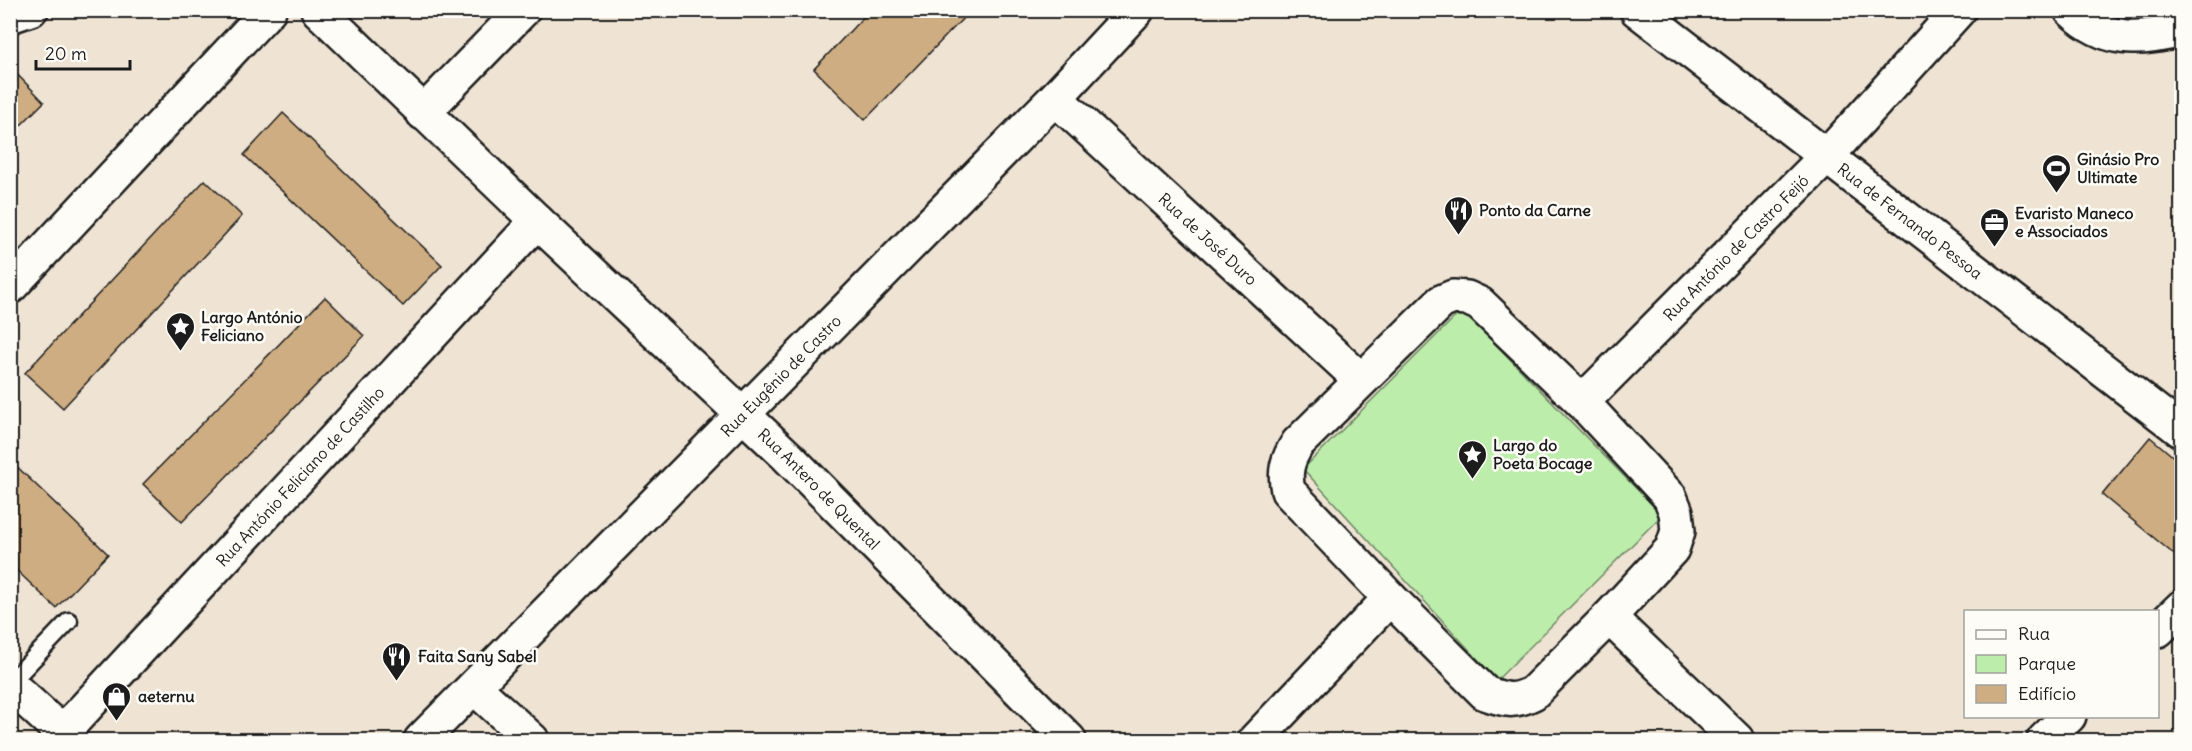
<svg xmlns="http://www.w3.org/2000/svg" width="2192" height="751" font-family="Delius,sans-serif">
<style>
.green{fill:#bdedab;stroke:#6c8464;stroke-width:1.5}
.building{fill:#cfad82;stroke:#1c1c1c;stroke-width:1.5}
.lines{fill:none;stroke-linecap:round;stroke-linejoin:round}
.service-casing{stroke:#1c1c1c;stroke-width:21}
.minor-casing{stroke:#1c1c1c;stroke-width:38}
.tertiary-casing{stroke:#1c1c1c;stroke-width:38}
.service{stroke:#fdfcf7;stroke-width:16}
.minor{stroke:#fdfcf7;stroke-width:33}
.tertiary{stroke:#fdfcf7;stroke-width:33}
.labels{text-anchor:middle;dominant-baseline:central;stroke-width:5;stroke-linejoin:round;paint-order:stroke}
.poi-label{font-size:16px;font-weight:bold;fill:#1c1c1c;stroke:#fdfcf7;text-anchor:start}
.street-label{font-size:16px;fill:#1c1c1c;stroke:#fdfcf7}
</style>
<rect width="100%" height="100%" fill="#efe4d4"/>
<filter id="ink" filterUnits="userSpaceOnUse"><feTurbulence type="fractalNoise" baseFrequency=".0167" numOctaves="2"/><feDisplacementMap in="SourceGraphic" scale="12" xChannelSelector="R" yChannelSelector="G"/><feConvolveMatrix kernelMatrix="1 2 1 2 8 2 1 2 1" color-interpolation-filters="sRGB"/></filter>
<g filter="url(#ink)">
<path class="green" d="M1462,310L1662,515L1497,680L1303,469Z"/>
<g class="building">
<path d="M870,10H971L865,120L814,69Z"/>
<path d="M10,67L44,102L10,136Z"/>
<path d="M283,113L442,265L403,306L244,155Z"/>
<path d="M205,180L242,216L63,408L25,373Z"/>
<path d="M325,297L364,336L182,522L143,484Z"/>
<path d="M2150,437L2182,464V561L2102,495Z"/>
<path d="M10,460L108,554L56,608L10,564Z"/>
</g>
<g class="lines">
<defs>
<g id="service">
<path d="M10,25L36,16L41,10"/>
<path d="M10,683L69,621"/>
</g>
<g id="minor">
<path id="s1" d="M318,10L537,221L787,456L1069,740"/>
<path id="s2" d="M1637,10L2182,431"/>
<path d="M2071,10C2106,43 2138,41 2182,30"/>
<path id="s3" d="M1055,98L1361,380"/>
<path d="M423,113L523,10"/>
<path d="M10,287L269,10"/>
<path d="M1453,297L1467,298L1480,304L1582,402L1670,497L1676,512L1678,531L1672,549L1609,617L1533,693C1513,703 1505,700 1485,693L1390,598L1288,491C1284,472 1287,460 1298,443L1441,302Z"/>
<path id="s4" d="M1582,402L1827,156L1959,10"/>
<path d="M1609,617L1737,740"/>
<path d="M10,685L70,740"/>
<path id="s5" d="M62,733L537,221"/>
<path d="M1255,740L1390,598"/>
</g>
<g id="tertiary">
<path d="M2158,630L2182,607"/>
<path d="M474,687L532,740"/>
<path id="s6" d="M421,740L1055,98L1137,10"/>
<path d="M2044,740L2069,716"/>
</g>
</defs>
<use href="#service" class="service-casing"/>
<use href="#minor" class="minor-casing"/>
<use href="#tertiary" class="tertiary-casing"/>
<use href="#service" class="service"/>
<use href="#minor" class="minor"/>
<use href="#tertiary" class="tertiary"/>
</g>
</g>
<defs>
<symbol id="stadium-pin" viewBox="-11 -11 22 30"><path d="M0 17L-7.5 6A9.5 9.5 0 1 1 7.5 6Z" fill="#1c1c1c" stroke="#fdfcf7"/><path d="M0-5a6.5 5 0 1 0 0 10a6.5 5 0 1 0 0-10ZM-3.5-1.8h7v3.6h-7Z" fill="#fff"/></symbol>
<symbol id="restaurant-pin" viewBox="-11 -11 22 30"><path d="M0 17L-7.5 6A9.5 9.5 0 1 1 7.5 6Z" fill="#1c1c1c" stroke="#fdfcf7"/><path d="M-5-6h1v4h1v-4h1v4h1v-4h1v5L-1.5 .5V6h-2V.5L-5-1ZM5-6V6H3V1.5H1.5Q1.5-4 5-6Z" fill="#fff"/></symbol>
<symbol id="office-pin" viewBox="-11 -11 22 30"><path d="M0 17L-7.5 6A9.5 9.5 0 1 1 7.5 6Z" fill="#1c1c1c" stroke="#fdfcf7"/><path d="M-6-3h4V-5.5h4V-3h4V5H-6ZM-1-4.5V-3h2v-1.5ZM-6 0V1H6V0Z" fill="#fff"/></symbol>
<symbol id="sight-pin" viewBox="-11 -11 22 30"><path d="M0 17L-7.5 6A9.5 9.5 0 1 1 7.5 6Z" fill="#1c1c1c" stroke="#fdfcf7"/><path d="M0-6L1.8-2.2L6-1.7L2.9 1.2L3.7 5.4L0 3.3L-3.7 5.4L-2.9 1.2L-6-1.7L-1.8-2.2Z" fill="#fff"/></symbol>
<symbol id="shop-pin" viewBox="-11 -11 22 30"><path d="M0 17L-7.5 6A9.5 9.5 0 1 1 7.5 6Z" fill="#1c1c1c" stroke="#fdfcf7"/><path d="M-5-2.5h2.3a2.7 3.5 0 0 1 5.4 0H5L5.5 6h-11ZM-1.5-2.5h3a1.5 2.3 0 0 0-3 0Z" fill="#fff"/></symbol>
</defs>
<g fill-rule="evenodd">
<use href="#stadium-pin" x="2040" y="152" width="33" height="45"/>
<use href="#restaurant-pin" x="1442" y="194" width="33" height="45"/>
<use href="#office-pin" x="1978" y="206" width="33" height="45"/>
<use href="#sight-pin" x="164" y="310" width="33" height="45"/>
<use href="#sight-pin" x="1456" y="438" width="33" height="45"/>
<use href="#restaurant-pin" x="380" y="640" width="33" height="45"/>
<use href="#shop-pin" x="100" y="680" width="33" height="45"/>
</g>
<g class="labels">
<g class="poi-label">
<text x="2077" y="159">Ginásio Pro<tspan x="2077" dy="18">Ultimate</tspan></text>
<text x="1479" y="210">Ponto da Carne</text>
<text x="2015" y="213">Evaristo Maneco<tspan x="2015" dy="18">e Associados</tspan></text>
<text x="201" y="317">Largo António<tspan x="201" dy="18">Feliciano</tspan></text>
<text x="1493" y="445">Largo do<tspan x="1493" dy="18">Poeta Bocage</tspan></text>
<text x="418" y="656">Faita Sany Sabel</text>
<text x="138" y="696">aeternu</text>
</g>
<g class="street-label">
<text stroke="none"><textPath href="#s2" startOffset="345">Rua de Fernando Pessoa</textPath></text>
<text stroke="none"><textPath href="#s3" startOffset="208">Rua de José Duro</textPath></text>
<text stroke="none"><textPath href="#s4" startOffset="218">Rua António de Castro Feijó</textPath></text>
<text stroke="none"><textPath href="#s6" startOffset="512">Rua Eugênio de Castro</textPath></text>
<text stroke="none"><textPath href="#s5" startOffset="350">Rua António Feliciano de Castilho</textPath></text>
<text stroke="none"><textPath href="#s1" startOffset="693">Rua Antero de Quental</textPath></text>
</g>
</g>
<rect width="2192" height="751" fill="none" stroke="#fdfcf7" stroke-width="36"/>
<rect x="18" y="18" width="2156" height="715" fill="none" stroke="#1c1c1c" stroke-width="2" filter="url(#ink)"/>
<rect x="1964" y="610" width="195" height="108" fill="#fdfcf7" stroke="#a3a29f" stroke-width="1.5"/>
<rect x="1976" y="630" width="30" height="9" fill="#fdfcf7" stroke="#a3a29f" stroke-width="1.5"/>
<text x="2018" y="640" font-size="18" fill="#1c1c1c">Rua</text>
<rect x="1976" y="655" width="30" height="18" fill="#bdedab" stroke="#a3a29f" stroke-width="1.5"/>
<text x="2018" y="670" font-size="18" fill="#1c1c1c">Parque</text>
<rect x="1976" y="685" width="30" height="18" fill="#cfad82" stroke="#a3a29f" stroke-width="1.5"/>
<text x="2018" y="700" font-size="18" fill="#1c1c1c">Edifício</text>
<path d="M36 60v9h94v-9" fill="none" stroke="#1c1c1c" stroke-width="3"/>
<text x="45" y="60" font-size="18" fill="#1c1c1c" stroke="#fdfcf7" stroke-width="4.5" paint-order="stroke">20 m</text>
</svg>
